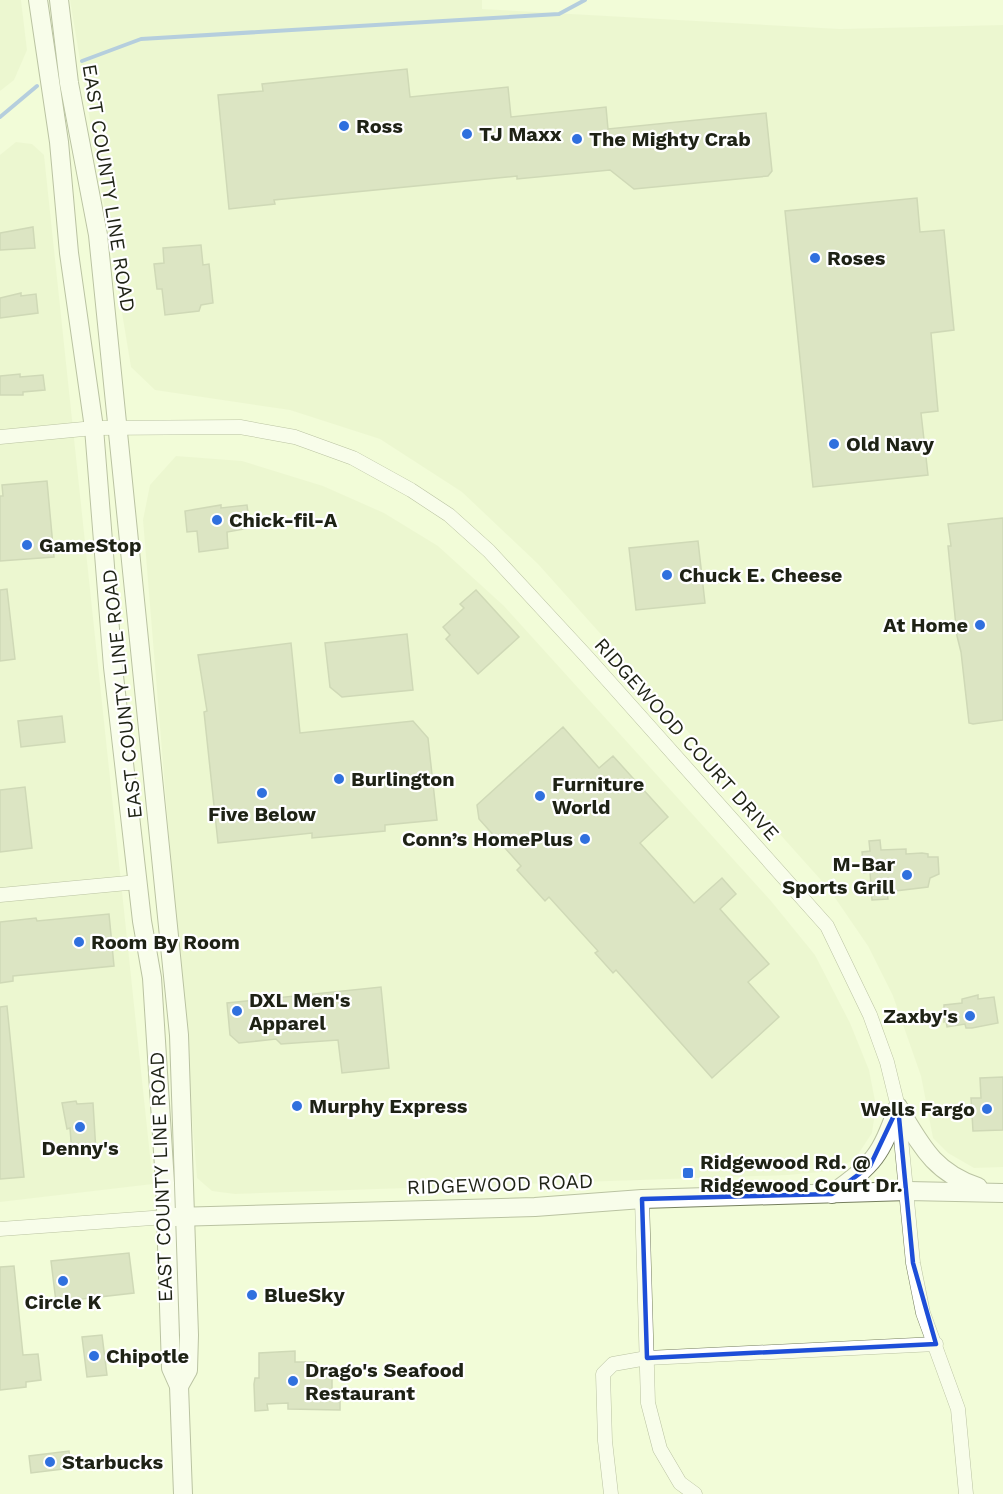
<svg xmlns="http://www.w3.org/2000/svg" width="1003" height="1494" font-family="'Work Sans',sans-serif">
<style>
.built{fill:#e5f2c6}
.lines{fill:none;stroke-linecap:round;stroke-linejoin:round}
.stream{stroke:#6c98e3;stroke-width:4}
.building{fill:#c0caa8;stroke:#a5af8d;stroke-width:1.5}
.street-casing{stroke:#767f5f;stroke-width:15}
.secondary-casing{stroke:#767f5f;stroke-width:20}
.street{stroke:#fff;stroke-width:14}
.secondary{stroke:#fff;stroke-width:18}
.marked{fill:none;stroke:#1d4ed8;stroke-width:4.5;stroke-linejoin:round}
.poi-dot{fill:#3070de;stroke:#fff;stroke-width:2}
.labels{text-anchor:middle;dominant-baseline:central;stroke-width:4.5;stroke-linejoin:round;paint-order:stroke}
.poi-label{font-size:20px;font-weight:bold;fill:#1e2215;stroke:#fff;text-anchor:start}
.street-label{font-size:20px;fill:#1e2215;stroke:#fff}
</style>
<rect width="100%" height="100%" fill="#f2fcd8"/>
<g class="built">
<path d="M0,0H21L27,50L14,80L0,91Z"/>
<path d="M70,0H482V9L840,29L1003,25V1167L974,1168L948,1153L933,1138L921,1076L893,996L868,946L829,889L538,564L462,492L380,439L290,410L155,390L131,367Z"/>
<path d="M16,142L32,144L44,155L153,1184L0,1202V155Z"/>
<path d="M176,456L242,461L323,486L384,513L438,546L504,606L771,901L815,955L850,1023L869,1070L876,1106L872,1133L855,1159L832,1171L788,1175L235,1194L212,1191L197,1178L143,520L150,485Z"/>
</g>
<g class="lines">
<g class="stream">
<path d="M82,61L141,39L559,14L585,0"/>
<path d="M0,117L37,86"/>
</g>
</g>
<g class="building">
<path d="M407,69L410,97L508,87L511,117L606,107L608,129L766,113L772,171L768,176L634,189L610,170L517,179V176L274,200L275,204L229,209L218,95L263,91L262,84Z"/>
<path d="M917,198L920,232L944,230L954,330L931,333L938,411L921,413L928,475L813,487L785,211Z"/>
<path d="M33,227L35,248L0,250V233Z"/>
<path d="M201,245L203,265L209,264L213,303L201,305L199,311L165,315L162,289H157L154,264L164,263L163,248Z"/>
<path d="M21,293V296L36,294L38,313L0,318V298Z"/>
<path d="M20,374V377L43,375L45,390L23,392V395H0V376Z"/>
<path d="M47,481L54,557L0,561V496H3L2,485Z"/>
<path d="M221,505V508L247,505L250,528L227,532L228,548L199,552L197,531L187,532L185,511Z"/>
<path d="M1003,518V720L973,724L969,723L961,652L957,636L948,546H951L948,524Z"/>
<path d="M698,541L705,603L636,610L629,548Z"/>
<path d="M7,589L15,659L0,661V590Z"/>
<path d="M476,590L519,637L478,674L446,639L450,635L443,627L464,608L460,604Z"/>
<path d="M407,634L413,690L342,697L330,687L325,643Z"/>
<path d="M291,643L300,733L413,721L428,738L437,820L385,825V831L312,838V833L218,843L204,712L207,711L198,655Z"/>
<path d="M62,716L65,742L21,747L18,721Z"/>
<path d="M563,727L599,768L613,756L668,817L640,843L694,903L722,878L736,894L720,909L769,964L748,982L779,1017L712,1078L616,970L613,973L595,953L598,951L549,897L545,901L517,870L521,866L479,819L477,805Z"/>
<path d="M25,787L32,848L0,852V790Z"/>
<path d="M880,840L881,850L906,849V854L922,853L928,854V857H938L939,874L930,878L928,887L887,892L888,899L872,900L870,872L864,873L862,852L870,851L869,841Z"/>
<path d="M109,914L114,966L13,976V981L0,983V922L36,918L37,921Z"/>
<path d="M381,987L389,1068L342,1073L338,1040L281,1044L276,1039L239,1043L230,1035L227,1003Z"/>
<path d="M978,995V999L994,997L998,1023L972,1028H966L965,1024L947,1027L946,1021L944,1022V1005L962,1003V999Z"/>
<path d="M7,1006L24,1177L0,1179V1007Z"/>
<path d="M1003,1077V1130L973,1131L971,1098H981L980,1078Z"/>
<path d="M76,1101L77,1104L93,1103L96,1152L72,1154L70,1128L67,1129L62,1103Z"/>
<path d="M129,1253L134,1293L56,1302L51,1261Z"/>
<path d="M14,1266L23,1355L38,1354L41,1380L26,1382V1387L0,1390V1267Z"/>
<path d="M102,1335L107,1375L87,1377L82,1337Z"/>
<path d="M295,1351V1362H316V1368H326V1374H332V1399H340V1410L288,1409V1403L267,1404L268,1410L255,1411L254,1384L255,1378H259V1353Z"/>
<path d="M69,1451L71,1468L31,1473L29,1456Z"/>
</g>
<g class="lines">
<defs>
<g id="street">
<path d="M0,437L94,428L240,427L295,437L353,458L411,490L449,515L489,551L588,658L827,926L870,1015L887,1062L898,1107L913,1263L923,1313L958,1409L966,1494"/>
<path d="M0,895L138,882"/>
<path d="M642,1199L648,1403L660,1449L680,1483L695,1494"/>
<path d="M0,1229L166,1217"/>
<path d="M611,1494L605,1441L603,1374L613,1364L647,1358L936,1344"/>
</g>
<g id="secondary">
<path d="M38,0L59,142L69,253L94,428L113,667L142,921L152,978L165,1183L171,1368L179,1386L183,1494"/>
<path d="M59,0L69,83L98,235L179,1035L189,1335L188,1370L179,1386"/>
<path d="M898,1107C921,1145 933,1172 978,1187"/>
<path d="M832,1194C875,1163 880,1156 898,1107"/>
<path d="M174,1217L535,1207L642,1199L908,1191L1003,1193"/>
</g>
</defs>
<use href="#street" class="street-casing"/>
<use href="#secondary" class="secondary-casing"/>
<use href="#street" class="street"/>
<use href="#secondary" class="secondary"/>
</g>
<path d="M0 0H1003V1494H0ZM898,1107L913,1263L936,1344L647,1358L642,1199L832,1194L870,1166Z" fill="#f2fcd8" fill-opacity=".55" fill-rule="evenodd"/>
<path class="marked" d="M898,1107L913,1263L936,1344L647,1358L642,1199L832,1194L870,1166Z"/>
<g class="poi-dot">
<circle cx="344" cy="126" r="6"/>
<circle cx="467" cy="134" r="6"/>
<circle cx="577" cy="139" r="6"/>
<circle cx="815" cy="258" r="6"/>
<circle cx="834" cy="444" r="6"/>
<circle cx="217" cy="520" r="6"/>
<circle cx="27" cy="545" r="6"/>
<circle cx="667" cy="575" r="6"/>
<circle cx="980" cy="625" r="6"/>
<circle cx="339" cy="779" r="6"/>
<circle cx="262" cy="793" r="6"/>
<circle cx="540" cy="796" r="6"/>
<circle cx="585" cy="839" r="6"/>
<circle cx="907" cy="875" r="6"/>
<circle cx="79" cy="942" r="6"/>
<circle cx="237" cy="1011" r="6"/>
<circle cx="970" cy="1016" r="6"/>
<circle cx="297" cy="1106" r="6"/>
<circle cx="987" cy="1109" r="6"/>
<circle cx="80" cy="1127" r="6"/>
<rect x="682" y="1167" width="12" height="12" rx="3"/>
<circle cx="63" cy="1281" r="6"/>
<circle cx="252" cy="1295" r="6"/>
<circle cx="94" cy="1356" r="6"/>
<circle cx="293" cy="1381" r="6"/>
<circle cx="50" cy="1462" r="6"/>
</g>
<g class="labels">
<g class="poi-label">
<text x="356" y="126">Ross</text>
<text x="479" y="134">TJ Maxx</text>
<text x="589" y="139">The Mighty Crab</text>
<text x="827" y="258">Roses</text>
<text x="846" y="444">Old Navy</text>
<text x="229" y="520">Chick-fil-A</text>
<text x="39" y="545">GameStop</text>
<text x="679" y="575">Chuck E. Cheese</text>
<text x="968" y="625" text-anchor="end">At Home</text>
<text x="351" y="779">Burlington</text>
<text x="552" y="784">Furniture<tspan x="552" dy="23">World</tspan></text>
<text x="262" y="814" text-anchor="middle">Five Below</text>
<text x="573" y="839" text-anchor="end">Conn’s HomePlus</text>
<text x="895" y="864" text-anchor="end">M-Bar<tspan x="895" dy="23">Sports Grill</tspan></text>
<text x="91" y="942">Room By Room</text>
<text x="249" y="1000">DXL Men's<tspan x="249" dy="23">Apparel</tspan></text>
<text x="958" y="1016" text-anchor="end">Zaxby's</text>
<text x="309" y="1106">Murphy Express</text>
<text x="975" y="1109" text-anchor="end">Wells Fargo</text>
<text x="80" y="1148" text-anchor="middle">Denny's</text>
<text x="700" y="1162">Ridgewood Rd. @<tspan x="700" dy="23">Ridgewood Court Dr.</tspan></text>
<text x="264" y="1295">BlueSky</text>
<text x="63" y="1302" text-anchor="middle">Circle K</text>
<text x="106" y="1356">Chipotle</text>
<text x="305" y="1370">Drago's Seafood<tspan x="305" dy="23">Restaurant</tspan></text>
<text x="62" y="1462">Starbucks</text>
</g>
<g class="street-label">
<text transform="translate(109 188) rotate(81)">EAST COUNTY LINE ROAD</text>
<text transform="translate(122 694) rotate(-96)">EAST COUNTY LINE ROAD</text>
<text transform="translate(687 739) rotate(48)">RIDGEWOOD COURT DRIVE</text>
<text transform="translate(161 1177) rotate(-92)">EAST COUNTY LINE ROAD</text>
<text transform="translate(500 1184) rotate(-2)">RIDGEWOOD ROAD</text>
</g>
</g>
</svg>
